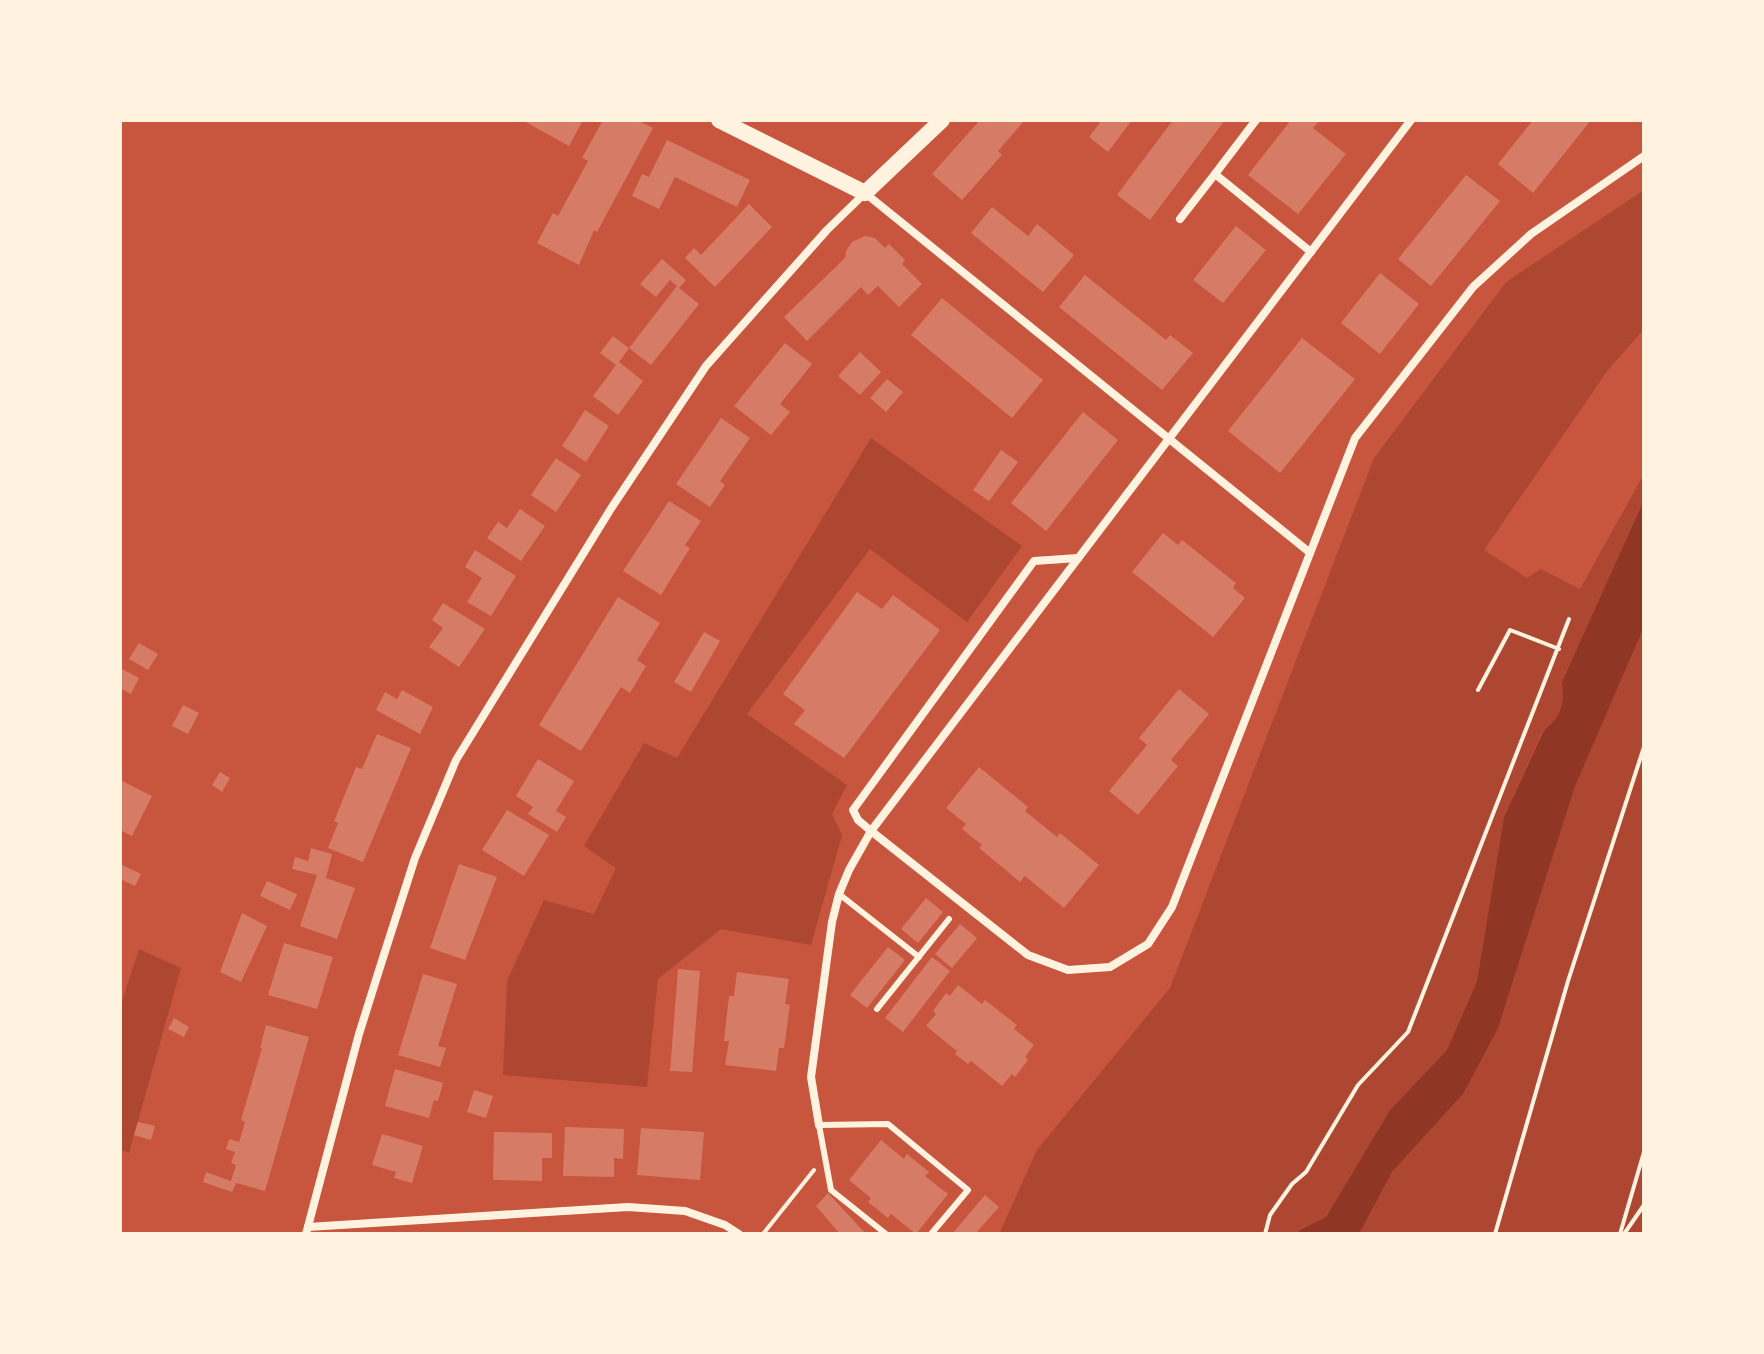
<svg xmlns="http://www.w3.org/2000/svg" width="1764" height="1354" font-family="'Varela Round',sans-serif">
<style>
.green{fill:#ae4732}
.water{fill:#8f3625}
.building{fill:#d67c66}
.lines{fill:none;stroke-linecap:round;stroke-linejoin:round}
.path{stroke:#fff3e0;stroke-width:4}
.service{stroke:#fff3e0;stroke-width:6}
.minor{stroke:#fff3e0;stroke-width:8}
.secondary{stroke:#fff3e0;stroke-width:16}
</style>
<rect width="100%" height="100%" fill="#c8553d"/>
<g class="green">
<path d="M1644,190V329L1608,370L1484,550L1527,578L1541,569L1580,589L1644,474V500L1562,682C1564,705 1562,716 1543,730L1504,817L1477,981L1447,1050L1390,1110L1326,1217L1299,1229L1298,1234H999L1037,1150L1170,988L1374,458L1506,282Z"/>
<path d="M871,438L1022,546L967,622L870,549L747,714L847,785L832,814L842,835L811,945L721,929L658,979L647,1087L503,1075L507,981L544,900L594,914L616,868L584,846L644,743L677,758Z"/>
<path d="M1644,627V1234H1359L1392,1172L1463,1094L1575,785Z"/>
<path d="M139,949L181,968L129,1153L120,1149V1007Z"/>
</g>
<path class="water" d="M1644,500V627L1575,786L1498,1028L1463,1094L1392,1172L1359,1234H1298L1299,1230L1326,1217L1390,1110L1447,1050L1477,981L1504,817L1544,730C1562,716 1564,705 1562,682Z"/>
<g class="building">
<path d="M522,120H583L569,146Z"/>
<path d="M603,120H637L653,128L597,232L594,230L579,265L537,243L553,213L558,216L588,161L582,158Z"/>
<path d="M980,120H1025L998,151L1002,155L962,200L932,174Z"/>
<path d="M1102,120H1132L1108,152L1089,137Z"/>
<path d="M1173,120H1225L1150,220L1117,195Z"/>
<path d="M1291,120H1320L1313,128L1346,154L1298,214L1248,175Z"/>
<path d="M1533,120H1591L1533,193L1498,164Z"/>
<path d="M667,140L750,180L737,207L675,177L659,209L632,196L642,174L649,177Z"/>
<path d="M1466,175L1500,201L1431,286L1398,259Z"/>
<path d="M749,204L772,227L715,287L685,258L694,248L701,255Z"/>
<path d="M992,207L1028,236L1037,224L1074,255L1043,292L971,233Z"/>
<path d="M1236,226L1266,250L1223,303L1193,280Z"/>
<path d="M865,236L875,238L885,248L889,244L905,260L902,264L922,284L899,307L878,286L868,295L861,287L807,341L784,317L845,258L846,251L852,242Z"/>
<path d="M662,259L686,280L679,288L699,304L651,365L629,348L677,286L670,280L656,297L640,284Z"/>
<path d="M1380,273L1419,304L1380,354L1341,323Z"/>
<path d="M1085,275L1166,340L1170,335L1193,353L1162,390L1059,307Z"/>
<path d="M942,298L1043,380L1012,418L911,335Z"/>
<path d="M613,336L629,348L619,362L643,381L618,415L593,396L616,365L600,353Z"/>
<path d="M1302,338L1355,379L1280,473L1228,431Z"/>
<path d="M785,343L812,364L780,404L790,412L771,435L734,406Z"/>
<path d="M860,352L881,372L860,395L838,376Z"/>
<path d="M887,379L903,392L886,412L870,398Z"/>
<path d="M585,410L609,426L586,462L562,446Z"/>
<path d="M1083,412L1118,440L1046,531L1011,503Z"/>
<path d="M721,418L750,438L720,481L725,485L710,507L676,484Z"/>
<path d="M1001,450L1018,462L989,501L973,490Z"/>
<path d="M556,458L581,475L556,512L531,495Z"/>
<path d="M669,501L701,521L685,545L690,548L661,595L623,571Z"/>
<path d="M520,509L545,526L521,561L487,538L498,522L507,528Z"/>
<path d="M1163,533L1178,545L1182,540L1236,583L1233,588L1245,598L1213,637L1132,572Z"/>
<path d="M475,550L516,576L491,616L467,602L482,578L465,567Z"/>
<path d="M857,592L882,609L893,595L940,630L844,758L794,724L805,710L783,694Z"/>
<path d="M618,597L660,623L637,660L646,666L630,693L621,687L581,751L539,725Z"/>
<path d="M443,603L485,629L459,667L429,647L443,628L432,620Z"/>
<path d="M704,632L720,641L691,692L674,682Z"/>
<path d="M139,643L158,654L148,670L129,659Z"/>
<path d="M120,668L139,678L131,694L120,688Z"/>
<path d="M1179,689L1209,714L1171,760L1178,766L1138,815L1109,791L1147,745L1139,738Z"/>
<path d="M402,690L433,707L420,734L376,710L385,692L397,699Z"/>
<path d="M183,705L199,713L188,734L172,726Z"/>
<path d="M377,734L411,748L363,862L328,848L338,823L334,821L356,767L362,769Z"/>
<path d="M538,759L574,781L556,811L566,817L557,832L528,814L533,807L516,796Z"/>
<path d="M979,767L1028,807L1025,811L1057,837L1060,833L1099,865L1064,908L1025,876L1020,882L979,848L982,845L962,829L966,824L946,808Z"/>
<path d="M220,772L230,778L222,792L212,785Z"/>
<path d="M120,780L152,796L132,836L120,830Z"/>
<path d="M507,810L549,835L524,876L482,850Z"/>
<path d="M311,848L332,854L326,878L355,888L337,939L300,926L317,875L292,869L295,857L308,861Z"/>
<path d="M120,864L141,874L135,886L120,879Z"/>
<path d="M459,864L497,877L465,960L430,948Z"/>
<path d="M267,881L297,894L290,910L260,896Z"/>
<path d="M926,898L943,912L918,943L901,929Z"/>
<path d="M242,913L267,926L241,982L220,972Z"/>
<path d="M960,924L977,938L952,968L935,954Z"/>
<path d="M284,943L333,957L317,1009L268,995Z"/>
<path d="M888,947L905,960L867,1008L850,995Z"/>
<path d="M932,957L950,971L903,1032L885,1018Z"/>
<path d="M678,969L700,971L692,1072L670,1071Z"/>
<path d="M737,972L789,979L785,1004L790,1005L784,1048H779L776,1071L725,1065L729,1041H724L729,996H734Z"/>
<path d="M423,974L457,984L438,1046L446,1048L440,1067L398,1055Z"/>
<path d="M958,985L982,1004L985,1000L1017,1025L1014,1029L1034,1045L1025,1057L1028,1060L1015,1077L1012,1074L1002,1086L971,1061L968,1064L955,1054L957,1051L926,1026L936,1014L933,1011L946,993L950,996Z"/>
<path d="M174,1018L189,1027L184,1037L168,1029Z"/>
<path d="M266,1025L309,1037L265,1191L236,1183L232,1192L203,1182L206,1172L231,1181L236,1165L231,1163L235,1152L226,1149L229,1139L239,1142L245,1122L241,1120L262,1048H260Z"/>
<path d="M395,1069L443,1083L438,1101L434,1100L429,1118L385,1106Z"/>
<path d="M474,1090L493,1096L486,1118L467,1112Z"/>
<path d="M138,1122L155,1126L151,1140L134,1135Z"/>
<path d="M565,1127L624,1129L623,1159L614,1158V1177L563,1176Z"/>
<path d="M641,1128L704,1132L700,1180L637,1175Z"/>
<path d="M494,1132L552,1133V1158H542V1181L493,1180Z"/>
<path d="M382,1134L423,1146L412,1183L394,1178L396,1172L372,1165Z"/>
<path d="M881,1140L904,1159L907,1154L929,1172L925,1176L948,1194L916,1234L891,1214L888,1218L868,1202L871,1198L849,1180Z"/>
<path d="M828,1193L866,1234H840L816,1206Z"/>
<path d="M985,1195L999,1207L975,1234H952Z"/>
</g>
<g class="lines">
<g class="path">
<path d="M1478,690L1510,630L1559,649"/>
<path d="M763,1234L814,1170"/>
<path d="M1265,1234L1270,1215L1292,1184L1306,1172L1358,1085L1408,1032L1569,619"/>
<path d="M1495,1234L1568,981L1644,747"/>
<path d="M1620,1234L1644,1152"/>
<path d="M1624,1234L1644,1205"/>
</g>
<g class="service">
<path d="M839,894L919,957"/>
<path d="M877,1009L949,919"/>
<path d="M886,1234L831,1190L819,1125L888,1124L968,1190L931,1234"/>
</g>
<g class="minor">
<path d="M1256,120L1215,174L1311,252"/>
<path d="M1180,219L1215,174"/>
<path d="M1078,558L1034,561L853,810L858,820L871,831L1028,955L1068,970L1110,967L1148,944L1172,907L1355,438L1473,287L1531,234L1644,156"/>
<path d="M819,1125L811,1077L832,922L839,894L849,870L871,831L1411,120"/>
<path d="M308,1227L628,1207L685,1211L725,1225L739,1234"/>
<path d="M306,1234L359,1034L381,964L415,858L456,760L612,507L706,366L827,230L865,193L1309,552"/>
</g>
<path class="secondary" d="M719,120L865,193L942,120"/>
</g>
<rect width="1764" height="1354" fill="none" stroke="#fff3e0" stroke-width="244"/>
</svg>
